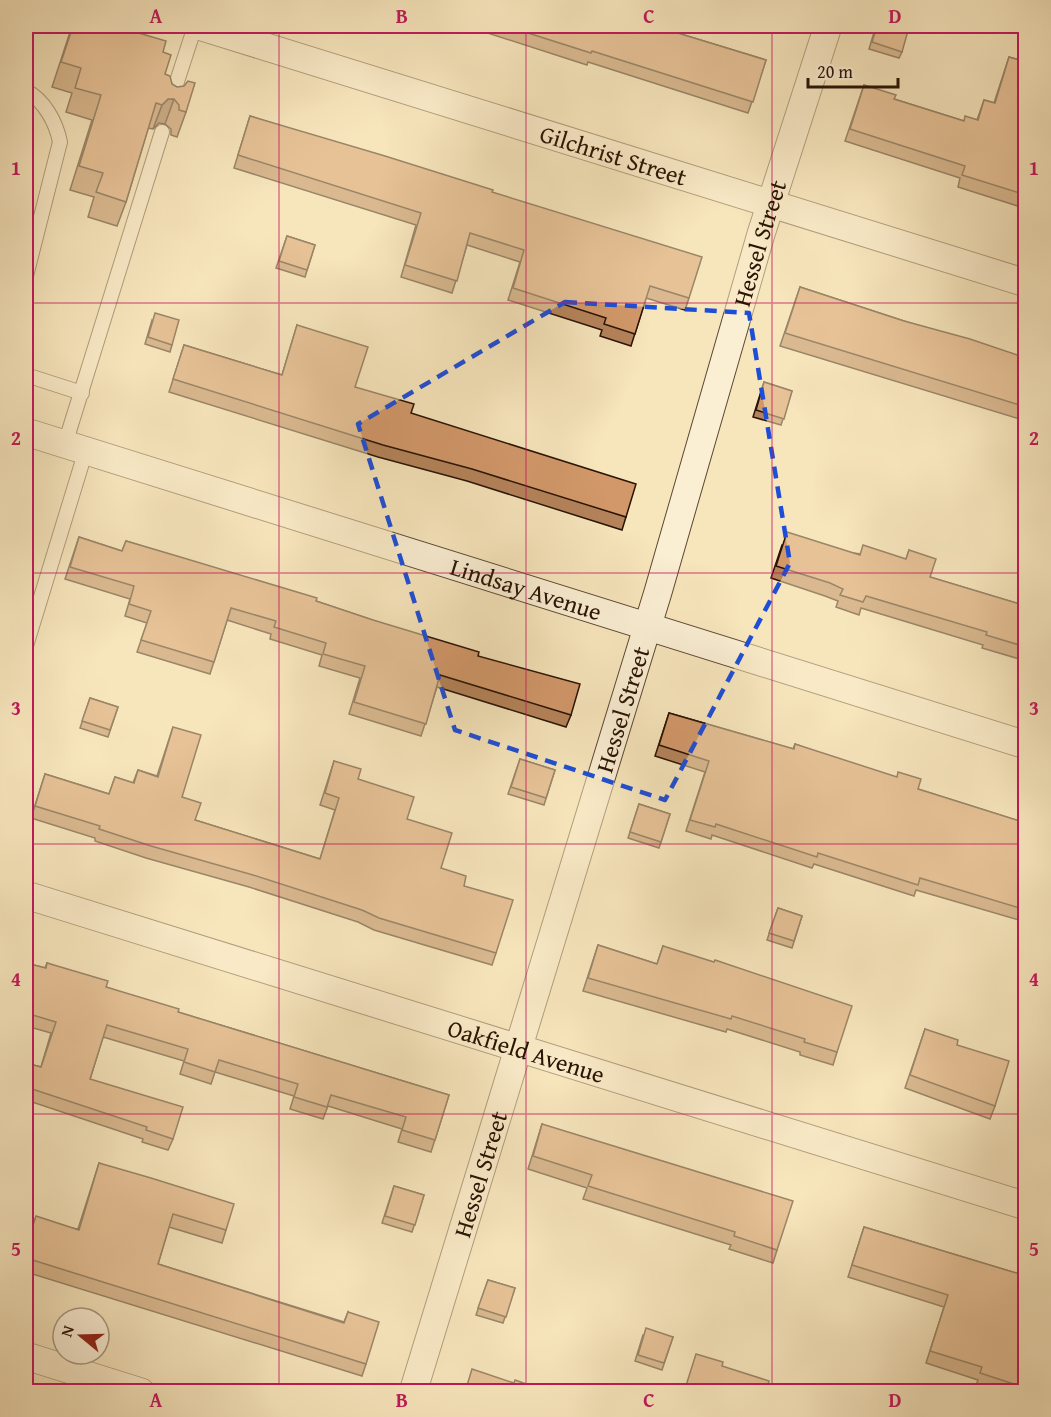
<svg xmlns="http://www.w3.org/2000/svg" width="1051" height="1417" font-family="'Gentium Book Plus',serif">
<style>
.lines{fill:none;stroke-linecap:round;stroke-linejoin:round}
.service-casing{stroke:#5c4832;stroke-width:16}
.minor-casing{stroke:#5c4832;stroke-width:29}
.service{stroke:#faeed3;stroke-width:14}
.minor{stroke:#faeed3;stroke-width:27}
.wall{fill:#b5835b;stroke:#281304;stroke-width:1.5}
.shaded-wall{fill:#936a4a;stroke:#281304;stroke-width:1.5}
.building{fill:#d2986a;stroke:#281304;stroke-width:1.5}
.marked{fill:none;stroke:#1d4ed8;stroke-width:4.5;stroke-dasharray:12 8;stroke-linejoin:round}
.grid{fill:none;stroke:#c2185b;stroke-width:1.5;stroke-opacity:0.55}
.labels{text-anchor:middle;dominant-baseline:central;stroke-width:4.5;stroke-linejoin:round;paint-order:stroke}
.street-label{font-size:24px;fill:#281304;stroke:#faeed3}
.neatline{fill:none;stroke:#c2185b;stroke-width:2}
.grid-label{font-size:20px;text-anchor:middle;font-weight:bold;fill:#c2185b}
</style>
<rect width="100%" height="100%" fill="#f7e5bc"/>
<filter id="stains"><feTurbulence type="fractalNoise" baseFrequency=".00333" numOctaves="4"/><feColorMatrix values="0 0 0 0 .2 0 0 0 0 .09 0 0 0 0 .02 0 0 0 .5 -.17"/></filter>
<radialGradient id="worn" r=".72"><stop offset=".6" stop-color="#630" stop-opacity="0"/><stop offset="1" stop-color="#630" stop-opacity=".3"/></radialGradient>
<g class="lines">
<defs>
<g id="service">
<path d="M26,91C44,100 56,122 60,142L26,276"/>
<path d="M170,103L195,26"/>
<path d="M26,375L82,393"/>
<path d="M65,444L162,132"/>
<path d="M26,646L86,450"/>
</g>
<g id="minor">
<path id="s1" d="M199,26L1026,283"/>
<path id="s2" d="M26,432L1026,745"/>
<path id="s3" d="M26,895L1026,1206"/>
<path d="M26,1356L141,1392"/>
<path id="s4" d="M413,1392L658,592L761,234L828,26"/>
</g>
</defs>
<use href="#service" class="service-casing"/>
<use href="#minor" class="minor-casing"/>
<use href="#service" class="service"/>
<use href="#minor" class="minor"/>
</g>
<g class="wall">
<path d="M72,26H115L163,52L165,74L172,84L186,112L177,137L171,135V129L165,124L159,123L153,129L148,128L126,202L117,226L88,217L94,197L70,190L92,120L66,112L72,93L52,87Z"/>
<path d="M466,26H672L671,31L766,60L748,113L588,62L587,65Z"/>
<path d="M876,26L902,52L899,58L869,49Z"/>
<path d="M1009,57L1026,62V205L1024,208L958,187L960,178L845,141L864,85L894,99L964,121L977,120L984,100L994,103Z"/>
<path d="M250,116L492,192L689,298L685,310L646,298L631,346L600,336L602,330L508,300L520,262L467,245L452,293L401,277L416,225L234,168Z"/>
<path d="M287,236L315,245L305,277L276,268Z"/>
<path d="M800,287L904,321L1026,358V421L780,346Z"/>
<path d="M152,320L172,345L170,352L145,344Z"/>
<path d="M297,325L355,387L626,517L622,530L467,481L378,457L169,392L184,345L282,375Z"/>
<path d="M764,382L792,391L781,425L753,417Z"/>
<path d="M79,537L122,551L126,541L316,601L478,656L571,715L566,727L437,687L421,736L349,714L360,678L319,666L322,655L270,639L271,634L227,620L210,674L137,652L147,623L125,616L130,599L65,579Z"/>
<path d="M782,545L906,559L909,550L930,577L1026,606V661L982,648L983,645L861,608L859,615L836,607L838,601L825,596L771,578Z"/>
<path d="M90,698L118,707L108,737L80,728Z"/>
<path d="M669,713L793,749L795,744L918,789L1026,823V922L916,890L914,896L814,864L812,868L712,835L711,839L686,831L705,772L655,756Z"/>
<path d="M173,727L182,797L195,820L320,859L335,810L320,805L334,761L407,819L441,868L464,886L496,953L492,965L374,930L358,922L249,887L146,858L95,841V838L31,818L45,774L109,794L115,777L133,783L138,770L157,776Z"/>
<path d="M520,759L555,770L544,805L508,794Z"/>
<path d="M639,804L670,814L659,848L628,838Z"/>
<path d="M778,908L802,916L792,948L767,940Z"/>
<path d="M598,945L657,964L663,946L837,1052L833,1065L800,1055V1052L727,1029L726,1032L583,991Z"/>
<path d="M26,963L45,968L47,963L106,987L178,1012L449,1095L431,1152L398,1142L402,1129L328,1106L323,1119L290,1109L294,1096L215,1072L211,1084L180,1074L184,1061L103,1037L90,1079L173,1139L168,1150L142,1142L143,1139L26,1100V1063L41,1067L51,1033L26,1026Z"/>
<path d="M925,1029L957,1045L995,1106L990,1119L905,1088Z"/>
<path d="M542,1124L777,1250L773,1263L729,1249L731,1245L583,1199L587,1188L528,1169Z"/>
<path d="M99,1163L226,1230L222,1243L169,1227L158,1264L344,1322L348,1312L366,1364L362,1376L26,1272V1222L33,1224L78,1229Z"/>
<path d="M394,1186L424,1195L412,1232L382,1223Z"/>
<path d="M864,1227L1026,1276V1392H996L976,1385L978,1380L926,1363L944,1307L848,1277Z"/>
<path d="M488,1280L515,1288L503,1323L476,1315Z"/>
<path d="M643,1335L673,1337L662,1370L635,1361Z"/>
</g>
<path class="shaded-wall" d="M168,99H174L165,124L159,123L153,129L162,105Z"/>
<g class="building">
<path d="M73,26H115L166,41L163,52L171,55L165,74L170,76L172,84L177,87L184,86L188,81L195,83L186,112L179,110V105L174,99H168L162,105L156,103L126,202L96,192L103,173L79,166L101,95L75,88L81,68L61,62Z"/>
<path d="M506,26H672L671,31L766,60L753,102L592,51L591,53Z"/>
<path d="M877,26H905L909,27L902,52L872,42Z"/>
<path d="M1009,57L1026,62V195L962,175L965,166L850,129L864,85L896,95L894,99L964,121L965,116L978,120L984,100L995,103Z"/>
<path d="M250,116L385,156L493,190L492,192L702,257L689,298L650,286L635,334L604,324L606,318L513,288L524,250L470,233L457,281L405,265L421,213L238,155Z"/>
<path d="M287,236L315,245L307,270L279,261Z"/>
<path d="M800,287L904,321L970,339L1026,358V407L785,333Z"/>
<path d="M155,313L179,320L172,345L148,337Z"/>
<path d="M297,325L368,347L355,387L414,404L411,413L636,484L626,517L472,469L383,445L173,379L184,345L282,375Z"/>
<path d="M764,382L792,391L784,419L756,410Z"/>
<path d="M787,532L860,555L863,545L906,559L909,550L936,559L930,577L1026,606V647L986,635L987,632L866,596L863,602L840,595L843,589L830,583L776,566Z"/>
<path d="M79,537L122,551L126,541L177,556L317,598L316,601L373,620L479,652L478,656L580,684L571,715L440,675L426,724L354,702L365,666L323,654L326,643L274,627L276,621L231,608L214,662L141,640L151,611L129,604L134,586L70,567Z"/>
<path d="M90,698L118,707L110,730L82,721Z"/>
<path d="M669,713L794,749L795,744L897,777L898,772L921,779L918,789L1026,823V910L920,878L918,885L818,853L817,857L716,824L715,827L690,820L709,761L659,745Z"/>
<path d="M173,727L201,735L182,797L201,803L195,820L320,859L339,798L325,793L334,761L361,769L358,779L414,797L407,819L452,833L441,868L466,876L464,886L513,900L496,953L379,918L362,910L253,875L151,846L99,829L100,826L35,806L45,774L109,794L115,777L134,783L138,770L158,777Z"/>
<path d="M520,759L555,770L546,798L511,787Z"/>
<path d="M639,804L670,814L661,842L630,832Z"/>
<path d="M778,908L802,916L794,941L769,933Z"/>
<path d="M598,945L657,964L663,946L714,962L715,960L852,1006L837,1052L804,1042L805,1039L732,1016L731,1019L588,978Z"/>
<path d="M26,963L46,968L47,963L108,981L106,987L179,1009L178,1012L449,1095L435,1140L402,1130L406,1117L331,1095L327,1107L294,1097L298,1084L219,1060L215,1072L184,1062L188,1049L107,1025L90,1079L183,1107L173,1139L146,1130L147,1127L26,1087V1063L41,1067L56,1022L26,1013Z"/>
<path d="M925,1029L958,1040L957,1045L1009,1061L995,1106L910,1075Z"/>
<path d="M542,1124L793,1201L777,1250L734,1236L735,1232L588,1186L592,1175L533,1156Z"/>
<path d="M99,1163L151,1178L234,1204L226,1230L173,1214L158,1264L344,1323L348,1312L379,1322L366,1364L26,1258V1222L33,1225L36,1216L79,1230Z"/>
<path d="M394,1186L424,1195L415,1225L385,1216Z"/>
<path d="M864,1227L1026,1276V1388L980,1373L982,1367L930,1351L948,1295L852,1265Z"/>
<path d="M488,1280L515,1288L506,1317L478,1308Z"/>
<path d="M646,1328L673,1337L664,1363L638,1355Z"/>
<path d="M696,1354L723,1362L722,1366L769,1381L766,1392H684Z"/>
<path d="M472,1369L514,1383L515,1380L549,1392H465Z"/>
</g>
<path d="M0 0H1051V1417H0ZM565,302L749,313L790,563L665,800L455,730L358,424Z" fill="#f7e5bc" fill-opacity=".55" fill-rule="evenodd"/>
<path class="marked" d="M565,302L749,313L790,563L665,800L455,730L358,424Z"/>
<path class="grid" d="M279,26V1392M526,26V1392M772,26V1392M26,303H1026M26,573H1026M26,844H1026M26,1114H1026"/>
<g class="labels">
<g class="street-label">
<text stroke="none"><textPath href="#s1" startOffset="434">Gilchrist Street</textPath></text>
<text stroke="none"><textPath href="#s4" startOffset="1200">Hessel Street</textPath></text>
<text stroke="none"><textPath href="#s2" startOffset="524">Lindsay Avenue</textPath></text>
<text stroke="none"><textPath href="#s4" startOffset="714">Hessel Street</textPath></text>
<text stroke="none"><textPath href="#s3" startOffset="524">Oakfield Avenue</textPath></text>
<text stroke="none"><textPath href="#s4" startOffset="228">Hessel Street</textPath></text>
</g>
</g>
<rect width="1051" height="1417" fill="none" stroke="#f7e5bc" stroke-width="66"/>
<g transform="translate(81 1336) rotate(289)"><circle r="28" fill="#faeed3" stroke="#a69680" stroke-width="1.5"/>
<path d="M0-4.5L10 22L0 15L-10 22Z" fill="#8f2418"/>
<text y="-9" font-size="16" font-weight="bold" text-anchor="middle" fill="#281304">N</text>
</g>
<path d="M808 78v9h90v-9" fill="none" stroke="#281304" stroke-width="3"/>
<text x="817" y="78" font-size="18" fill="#281304" stroke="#faeed3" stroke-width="4.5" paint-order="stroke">20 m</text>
<rect x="33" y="33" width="985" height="1351" class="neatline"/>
<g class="grid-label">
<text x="156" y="23">A</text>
<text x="402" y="23">B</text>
<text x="649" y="23">C</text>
<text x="895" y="23">D</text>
<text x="16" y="175">1</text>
<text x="1034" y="175">1</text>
<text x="16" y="445">2</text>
<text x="1034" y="445">2</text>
<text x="16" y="715">3</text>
<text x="1034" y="715">3</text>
<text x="16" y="986">4</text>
<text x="1034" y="986">4</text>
<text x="16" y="1256">5</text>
<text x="1034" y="1256">5</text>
<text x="156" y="1407">A</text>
<text x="402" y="1407">B</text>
<text x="649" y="1407">C</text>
<text x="895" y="1407">D</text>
</g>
<rect width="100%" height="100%" filter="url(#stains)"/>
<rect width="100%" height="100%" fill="url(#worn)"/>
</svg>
